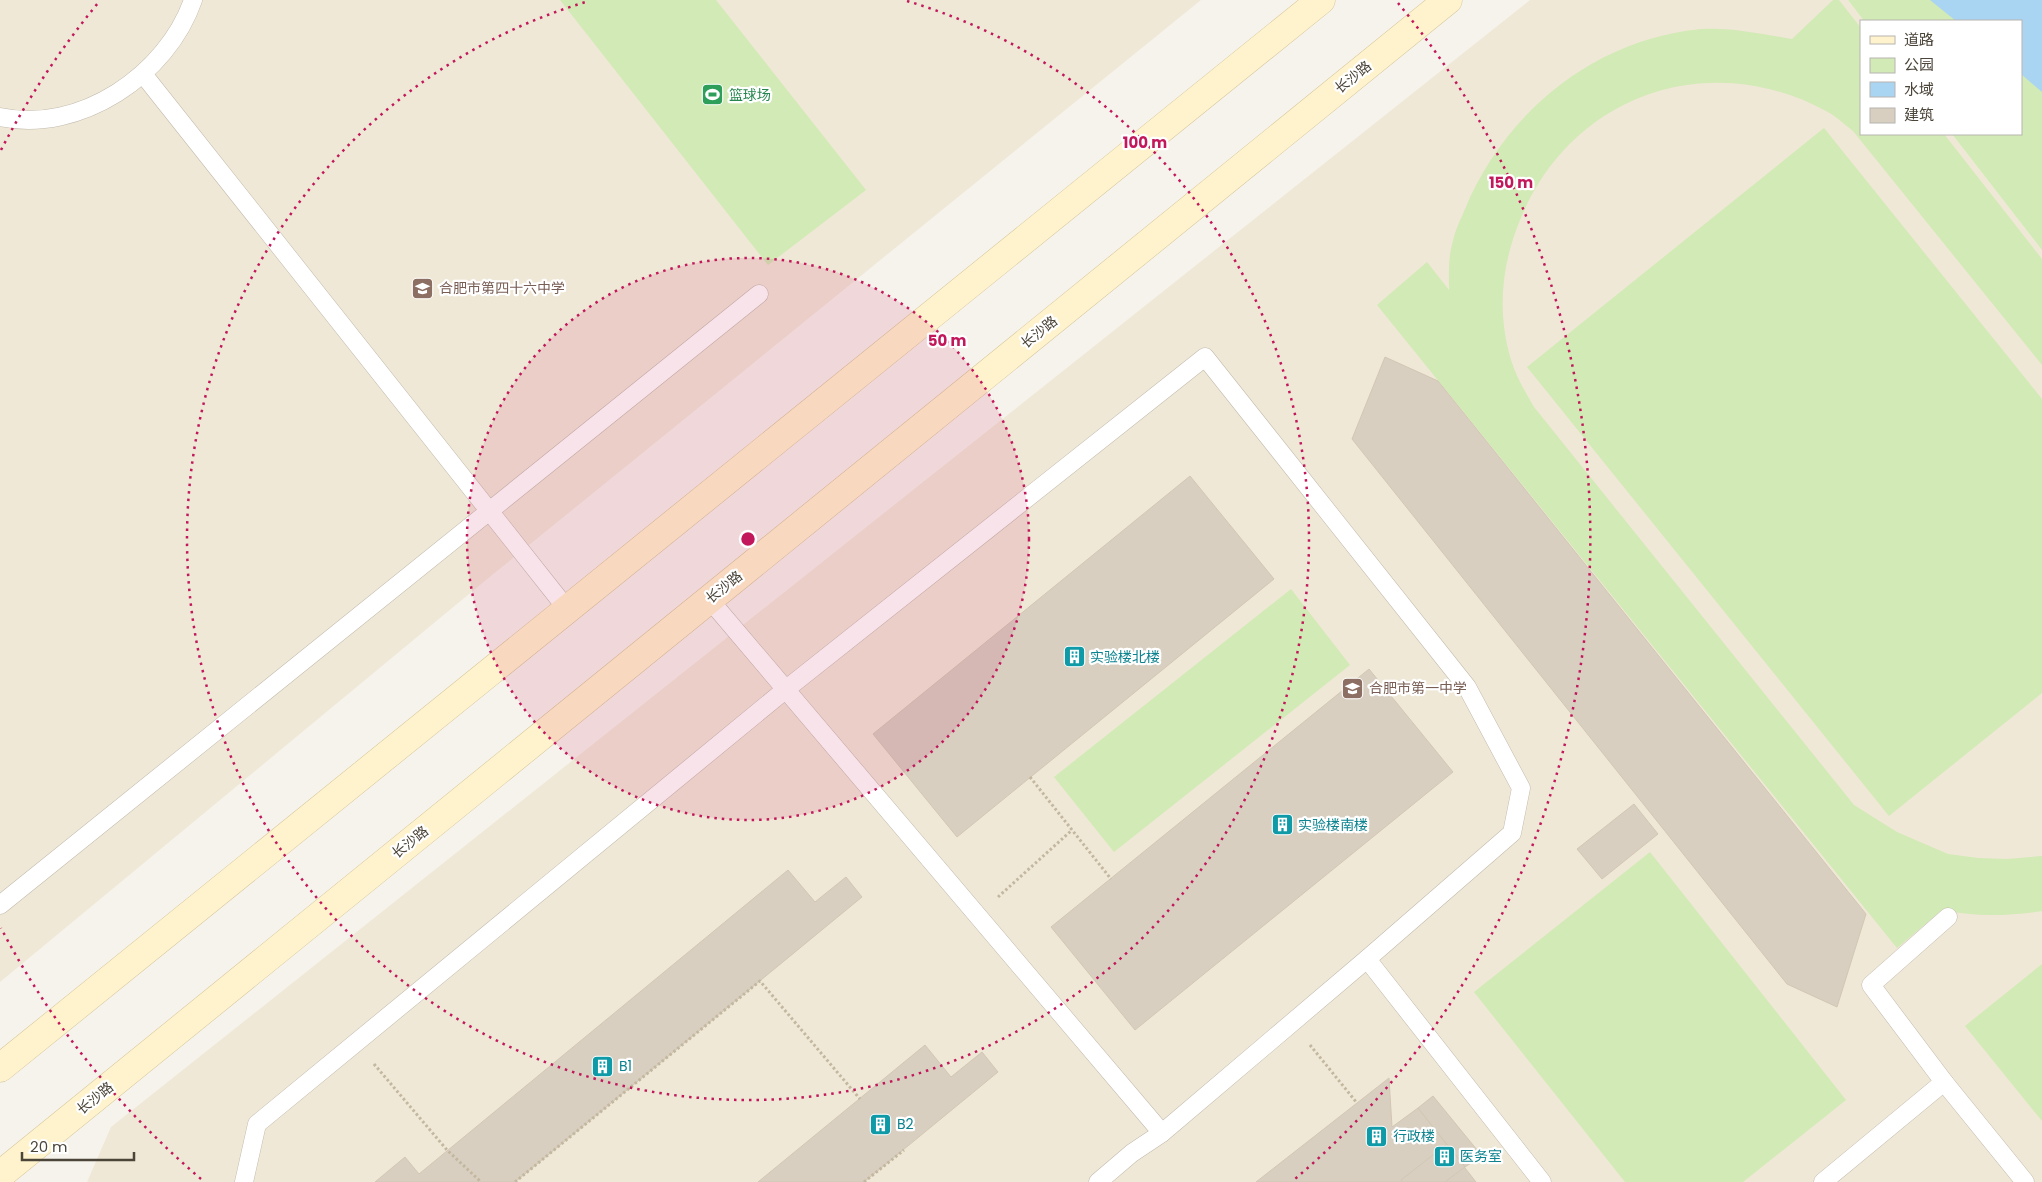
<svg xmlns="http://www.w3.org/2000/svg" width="2042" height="1182" font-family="Poppins,'Noto Sans SC',sans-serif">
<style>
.education{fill:#efe8d6}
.green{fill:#d2eab5}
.water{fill:#a9d4f2}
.building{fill:#d8cfc1;stroke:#d3c7b4}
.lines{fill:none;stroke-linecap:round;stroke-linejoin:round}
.lane-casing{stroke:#c2bbae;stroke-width:19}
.secondary-casing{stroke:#d6c79b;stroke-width:29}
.path{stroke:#c4b79f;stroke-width:3;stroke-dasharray:2.5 2.5;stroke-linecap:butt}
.lane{stroke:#fff;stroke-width:18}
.secondary{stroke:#fff3cd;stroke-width:28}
.ring{fill:none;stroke:#c2185b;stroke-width:2.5;stroke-dasharray:2.5 5}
.labels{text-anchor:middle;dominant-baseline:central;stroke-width:4.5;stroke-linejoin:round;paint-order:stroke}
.street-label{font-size:14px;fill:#4b4439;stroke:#fff}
.leisure-label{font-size:14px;fill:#27864d;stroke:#fff;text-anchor:start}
.education-label{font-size:14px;fill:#785e54;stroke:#fff;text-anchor:start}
.culture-label{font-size:14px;fill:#0d838f;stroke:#fff;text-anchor:start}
.centre{fill:#c2185b;stroke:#fff;stroke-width:2.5}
.ring-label{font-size:15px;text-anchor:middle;font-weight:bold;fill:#c2185b;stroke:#fff;stroke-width:4.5;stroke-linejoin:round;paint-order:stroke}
</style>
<rect width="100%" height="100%" fill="#f6f3ec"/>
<g class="education">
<path d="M0,0H1201L492,575L0,982Z"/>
<path d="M1530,0H1848L1864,21H1861V134H1952L2042,250V1182H87L111,1127Z"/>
</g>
<g class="green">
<path d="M560,0H716L866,190L768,265Z"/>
<path d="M1833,0H1839L1861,28V134H1944L2042,259V365L1853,131C1844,124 1836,116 1826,111C1707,47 1571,95 1520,220C1501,266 1497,313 1511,360C1516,377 1526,393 1534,407L1854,805L1897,832L1948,854L1978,858L2007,859L2042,856V911C2009,916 1975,917 1942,910L1897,948L1377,305L1427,262L1449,290C1449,274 1448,257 1453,241C1455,230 1461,219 1465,209C1505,112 1595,39 1701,29C1731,27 1762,34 1792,39Z"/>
<path d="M1848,0H2042V250L1952,134H2021V21H1864Z"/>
<path d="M1824,128L2042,399V693L1889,816L1527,367Z"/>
<path d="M1291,589L1350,665L1114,852L1054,777Z"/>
<path d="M1650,852L1846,1100L1743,1182H1625L1474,992Z"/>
<path d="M2042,964V1121L1965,1026Z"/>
</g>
<path class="water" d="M1930,0H2042V92L2021,74V21H1956Z"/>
<g class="building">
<path d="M1385,357L1438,381L1866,914L1837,1007L1787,984L1352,439Z"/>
<path d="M1190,476L1274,579L957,837L873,734Z"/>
<path d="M1369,669L1453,772L1135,1030L1051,927Z"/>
<path d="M1634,804L1658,834L1602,879L1577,849Z"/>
<path d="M788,870L815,902L846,877L862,897L515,1182H375L405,1157L419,1174Z"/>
<path d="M925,1045L951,1077L982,1052L998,1072L864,1182H758Z"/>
<path d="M1389,1078L1392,1127L1418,1108L1476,1182H1256Z"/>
<path d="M1433,1096L1482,1156L1465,1167L1418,1108Z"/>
<path d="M1447,1144L1465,1167L1445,1182H1403L1401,1180Z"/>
</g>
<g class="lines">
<defs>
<g id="lane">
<path d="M143,74L567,609"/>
<path d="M0,117C80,134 167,75 193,0"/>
<path d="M709,599L1162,1133L1132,1153L1098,1182"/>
<path d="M0,905L759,294"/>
<path d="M1367,959L1542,1182"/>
<path d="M1944,1082L2025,1182"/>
<path d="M244,1182L257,1124L785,690L1205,357L1467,687L1521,788L1512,833L1367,959L1162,1133"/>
<path d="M1823,1182L1944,1082L1871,985L1948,917"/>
</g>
<g id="secondary">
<path d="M0,1068L1321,0"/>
<path d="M0,1175L1448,0"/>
</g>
</defs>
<use href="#lane" class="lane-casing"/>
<use href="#secondary" class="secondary-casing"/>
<g class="path">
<path d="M1030,777L1111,879"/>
<path d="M998,897L1072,830"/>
<path d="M1310,1045L1357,1103"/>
<path d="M374,1064L447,1150L481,1182"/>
<path d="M515,1182L760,981L860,1099"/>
<path d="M864,1182L904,1150"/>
</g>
<use href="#lane" class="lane"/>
<use href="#secondary" class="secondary"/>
</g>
<circle cx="748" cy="539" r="281" fill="#c2185b" fill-opacity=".12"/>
<g class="ring">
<circle cx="748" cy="539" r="281"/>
<path d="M907 1A561 561 0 1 1 589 1"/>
<path d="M201 1179A842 842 0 0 1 1 928M1 150A842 842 0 0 1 98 3M1398 3A842 842 0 0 1 1295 1179"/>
</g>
<defs>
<symbol id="stadium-square" viewBox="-11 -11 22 22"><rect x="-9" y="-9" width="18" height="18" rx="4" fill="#2e9e5b" stroke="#fff"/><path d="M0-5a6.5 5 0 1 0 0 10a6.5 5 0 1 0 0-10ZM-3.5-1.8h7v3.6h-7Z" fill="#fff"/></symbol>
<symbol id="school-square" viewBox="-11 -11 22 22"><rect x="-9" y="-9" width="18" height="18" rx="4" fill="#8d6e63" stroke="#fff"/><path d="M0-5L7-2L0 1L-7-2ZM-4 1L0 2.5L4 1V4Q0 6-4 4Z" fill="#fff"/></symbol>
<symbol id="building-square" viewBox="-11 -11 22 22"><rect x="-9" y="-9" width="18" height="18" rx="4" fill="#0f9aa8" stroke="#fff"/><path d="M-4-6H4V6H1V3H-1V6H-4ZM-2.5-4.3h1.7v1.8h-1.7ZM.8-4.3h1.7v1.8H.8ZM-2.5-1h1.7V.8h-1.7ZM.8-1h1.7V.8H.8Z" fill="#fff"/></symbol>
</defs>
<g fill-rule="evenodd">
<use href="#stadium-square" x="700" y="82" width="25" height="25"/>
<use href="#school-square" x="410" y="276" width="25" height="25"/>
<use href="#building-square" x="1062" y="644" width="25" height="25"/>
<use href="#school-square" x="1340" y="676" width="25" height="25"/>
<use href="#building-square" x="1270" y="812" width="25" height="25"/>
<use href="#building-square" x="590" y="1054" width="25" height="25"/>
<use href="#building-square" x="868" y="1112" width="25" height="25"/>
<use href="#building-square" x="1364" y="1124" width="25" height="25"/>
<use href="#building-square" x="1432" y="1144" width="25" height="25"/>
</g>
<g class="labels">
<g class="street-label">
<text transform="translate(1353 77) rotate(-39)">长沙路</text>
<text transform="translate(1039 332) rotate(-39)">长沙路</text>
<text transform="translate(724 587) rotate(-39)">长沙路</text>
<text transform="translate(410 842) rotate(-39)">长沙路</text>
<text transform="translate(95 1098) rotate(-39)">长沙路</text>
</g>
<g class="leisure-label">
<text x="729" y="95">篮球场</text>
</g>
<g class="education-label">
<text x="439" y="288">合肥市第四十六中学</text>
<text x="1369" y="688">合肥市第一中学</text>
</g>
<g class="culture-label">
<text x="1090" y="657">实验楼北楼</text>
<text x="1298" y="825">实验楼南楼</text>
<text x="619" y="1066">B1</text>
<text x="897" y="1124">B2</text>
<text x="1393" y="1136">行政楼</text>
<text x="1460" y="1156">医务室</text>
</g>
</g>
<circle cx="748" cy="539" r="8" class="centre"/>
<g class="ring-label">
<text x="1145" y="148">100 m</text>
<text x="1511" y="188">150 m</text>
<text x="947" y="346">50 m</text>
</g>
<rect x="1860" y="20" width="162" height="115" fill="#ffffff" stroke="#b7b4b0"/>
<rect x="1870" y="36" width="25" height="8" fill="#fff3cd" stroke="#b7b4b0"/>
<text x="1904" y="45" font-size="15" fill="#4b4439">道路</text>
<rect x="1870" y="58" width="25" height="15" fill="#d2eab5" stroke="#b7b4b0"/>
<text x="1904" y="70" font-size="15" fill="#4b4439">公园</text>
<rect x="1870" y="82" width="25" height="15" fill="#a9d4f2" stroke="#b7b4b0"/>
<text x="1904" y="95" font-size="15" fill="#4b4439">水域</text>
<rect x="1870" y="108" width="25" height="15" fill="#d8cfc1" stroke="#b7b4b0"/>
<text x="1904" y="120" font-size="15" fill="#4b4439">建筑</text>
<path d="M22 1152v8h112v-8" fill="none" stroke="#4b4439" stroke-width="2.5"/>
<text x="30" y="1152" font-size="15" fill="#4b4439" stroke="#ffffff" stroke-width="4" paint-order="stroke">20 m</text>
</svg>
